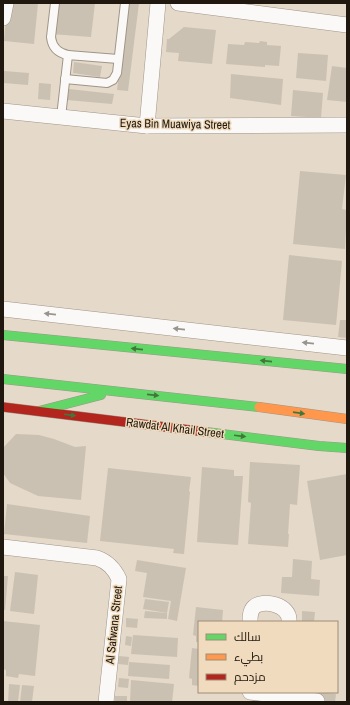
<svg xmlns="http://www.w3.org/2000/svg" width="350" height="705" font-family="'Archivo Narrow',Cairo,sans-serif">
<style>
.building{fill:#cbc1b2}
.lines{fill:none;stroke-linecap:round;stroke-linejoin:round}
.lane-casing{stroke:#9e9589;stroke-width:10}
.street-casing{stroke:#9e9589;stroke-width:16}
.fast-casing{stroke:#9e9589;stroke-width:10}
.slow-casing{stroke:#9e9589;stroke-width:10}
.jam-casing{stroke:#9e9589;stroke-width:10}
.lane{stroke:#fbf9f7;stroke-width:8}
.street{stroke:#fbf9f7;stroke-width:15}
.fast{stroke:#63d668;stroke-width:9}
.slow{stroke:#ff974d;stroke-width:9}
.jam{stroke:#b3261e;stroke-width:9}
.oneway{fill:#98948e}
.oneway2{fill:#42773b}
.labels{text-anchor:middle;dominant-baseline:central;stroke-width:3;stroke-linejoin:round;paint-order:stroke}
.street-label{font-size:12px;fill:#20180e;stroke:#f0dbbe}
</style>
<rect width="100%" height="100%" fill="#e5d9c9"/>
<g class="building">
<path d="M7,3H38L34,44L4,41Z"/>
<path d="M54,3H95L91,37L51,34Z"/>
<path d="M128,3H139L128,91L117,90Z"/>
<path d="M184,27L216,30L212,64L178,61L179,53L166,52L167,39H169Z"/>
<path d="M260,41L267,42V45L281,46L279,66L265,65V67L226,64L228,44L244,45L245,42L259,43Z"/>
<path d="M298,53L328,55L326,81L296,78Z"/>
<path d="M74,62L102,66L100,77L73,73Z"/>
<path d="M332,66L347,68V102L327,100Z"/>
<path d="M4,71L29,73L28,85L3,83Z"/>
<path d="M231,74L283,79L281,105L230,98Z"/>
<path d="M39,83L51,84L50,100L38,99Z"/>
<path d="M69,89L114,94L112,104L67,100Z"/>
<path d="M293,90L323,93L321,118L291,116Z"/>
<path d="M300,171L346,175L342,209L347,210L345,249L293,244Z"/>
<path d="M289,255L342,261L336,325L283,320Z"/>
<path d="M340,320H347V338L338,337Z"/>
<path d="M16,434L39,435L54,439L75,447L86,446L81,500L38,496L10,483L3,473V448Z"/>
<path d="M250,462L300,465L297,505L290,504L288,534H289L288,547L248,544L251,503L248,502Z"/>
<path d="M202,467L234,470V476H243L238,545L197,542Z"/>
<path d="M108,468L191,477L189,491L190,492L184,554L173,553L174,549L100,541Z"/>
<path d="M347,474V555L320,560L307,481Z"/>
<path d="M7,504L90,516L87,543L4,534Z"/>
<path d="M293,559L312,561L311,579L320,580L319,596L281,593L282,577H292Z"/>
<path d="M137,560L186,568L177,621L168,619L169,613H171H169L171,601L143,597L147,573L135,571Z"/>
<path d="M15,572L38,575L34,614L10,611Z"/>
<path d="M3,576H8L5,610H3Z"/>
<path d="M145,599L169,602L167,613L143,609Z"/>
<path d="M196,607L223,610L222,622H199V642H196V636L193,635Z"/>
<path d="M145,611L167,613V619L144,618Z"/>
<path d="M302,611L315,612L314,622L302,621Z"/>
<path d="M126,618L138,619L137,628L126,627Z"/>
<path d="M3,621L40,625L35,676L19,674L18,678L6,676V670L3,669Z"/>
<path d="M133,635L178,638L177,657L131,654Z"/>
<path d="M126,636L132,637L131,646L125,645Z"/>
<path d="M192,648L199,649V686L192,685V679L189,678Z"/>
<path d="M119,656L129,657L128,665L118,664Z"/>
<path d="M129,662L170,665L169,679L128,676Z"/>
<path d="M119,678L129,679L128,688L118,687Z"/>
<path d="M131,680L174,684L172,702H130Z"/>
<path d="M9,684L20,685L18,702H8Z"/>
<path d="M22,685L34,686L32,702H20Z"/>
<path d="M319,692L336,694L335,702H317Z"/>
<rect x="115" y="696" width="12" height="6"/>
</g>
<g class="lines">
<defs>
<g id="lane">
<path d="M55,3L51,37C52,47 58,53 68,55"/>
<path d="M65,79L107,83L113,80L117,73L125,3"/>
<path d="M61,117L68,55L118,59"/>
</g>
<g id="street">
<path d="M178,3L347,25"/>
<path d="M3,18L6,3"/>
<path d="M3,111L147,126L347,125"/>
<path d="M147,126L158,3"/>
<path d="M3,309L347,348"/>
<path d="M3,547L97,558C108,562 114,568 119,579L106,702"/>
<path d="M250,622C250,617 250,611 254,607C262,599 291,604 289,622"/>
<path d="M250,692L317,701"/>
</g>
<g id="fast">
<path d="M3,335L347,369"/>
<path d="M3,379L259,407"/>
<path d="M39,411L101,395"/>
<path d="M206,432L319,446L347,448"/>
</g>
<path id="slow" d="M259,407L347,419"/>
<path id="jam" d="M3,407L206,432"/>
</defs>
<use href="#lane" class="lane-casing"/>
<use href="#street" class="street-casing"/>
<use href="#fast" class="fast-casing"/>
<use href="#slow" class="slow-casing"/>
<use href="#jam" class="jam-casing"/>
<use href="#lane" class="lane"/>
<use href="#street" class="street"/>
<use href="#fast" class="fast"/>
<use href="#slow" class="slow"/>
<use href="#jam" class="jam"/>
</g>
<defs><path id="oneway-solid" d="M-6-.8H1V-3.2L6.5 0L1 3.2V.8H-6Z"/></defs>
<g class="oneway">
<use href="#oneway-solid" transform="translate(50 314) rotate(-174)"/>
<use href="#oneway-solid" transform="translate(179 329) rotate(-174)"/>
<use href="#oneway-solid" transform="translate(308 343) rotate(-174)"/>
</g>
<g class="oneway2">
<use href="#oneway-solid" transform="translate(137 349) rotate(-174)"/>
<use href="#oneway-solid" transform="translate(266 361) rotate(-174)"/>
<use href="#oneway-solid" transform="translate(153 395) rotate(6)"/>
<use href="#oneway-solid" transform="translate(299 413) rotate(8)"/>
<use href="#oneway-solid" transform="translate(70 415) rotate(7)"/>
<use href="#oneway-solid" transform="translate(240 436) rotate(7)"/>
</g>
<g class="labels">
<g class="street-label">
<text transform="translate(175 124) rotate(1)">Eyas Bin Muawiya Street</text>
<text transform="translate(175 428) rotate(7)">Rawdat Al Khail Street</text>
<text transform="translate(114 625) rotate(-84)">Al Safwana Street</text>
</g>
</g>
<rect width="350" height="705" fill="none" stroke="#20180e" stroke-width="8"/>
<rect x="198" y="621" width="140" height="72" fill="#f0dbbe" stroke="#9d8d78"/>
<rect x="206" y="634" width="20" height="6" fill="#63d668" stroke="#9d8d78"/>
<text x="234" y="641" font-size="12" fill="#20180e">سالك</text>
<rect x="206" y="654" width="20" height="6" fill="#ff974d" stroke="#9d8d78"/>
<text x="234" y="661" font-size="12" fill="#20180e">بطيء</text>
<rect x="206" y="674" width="20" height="6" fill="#b3261e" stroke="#9d8d78"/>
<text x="234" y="681" font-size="12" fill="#20180e">مزدحم</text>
</svg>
